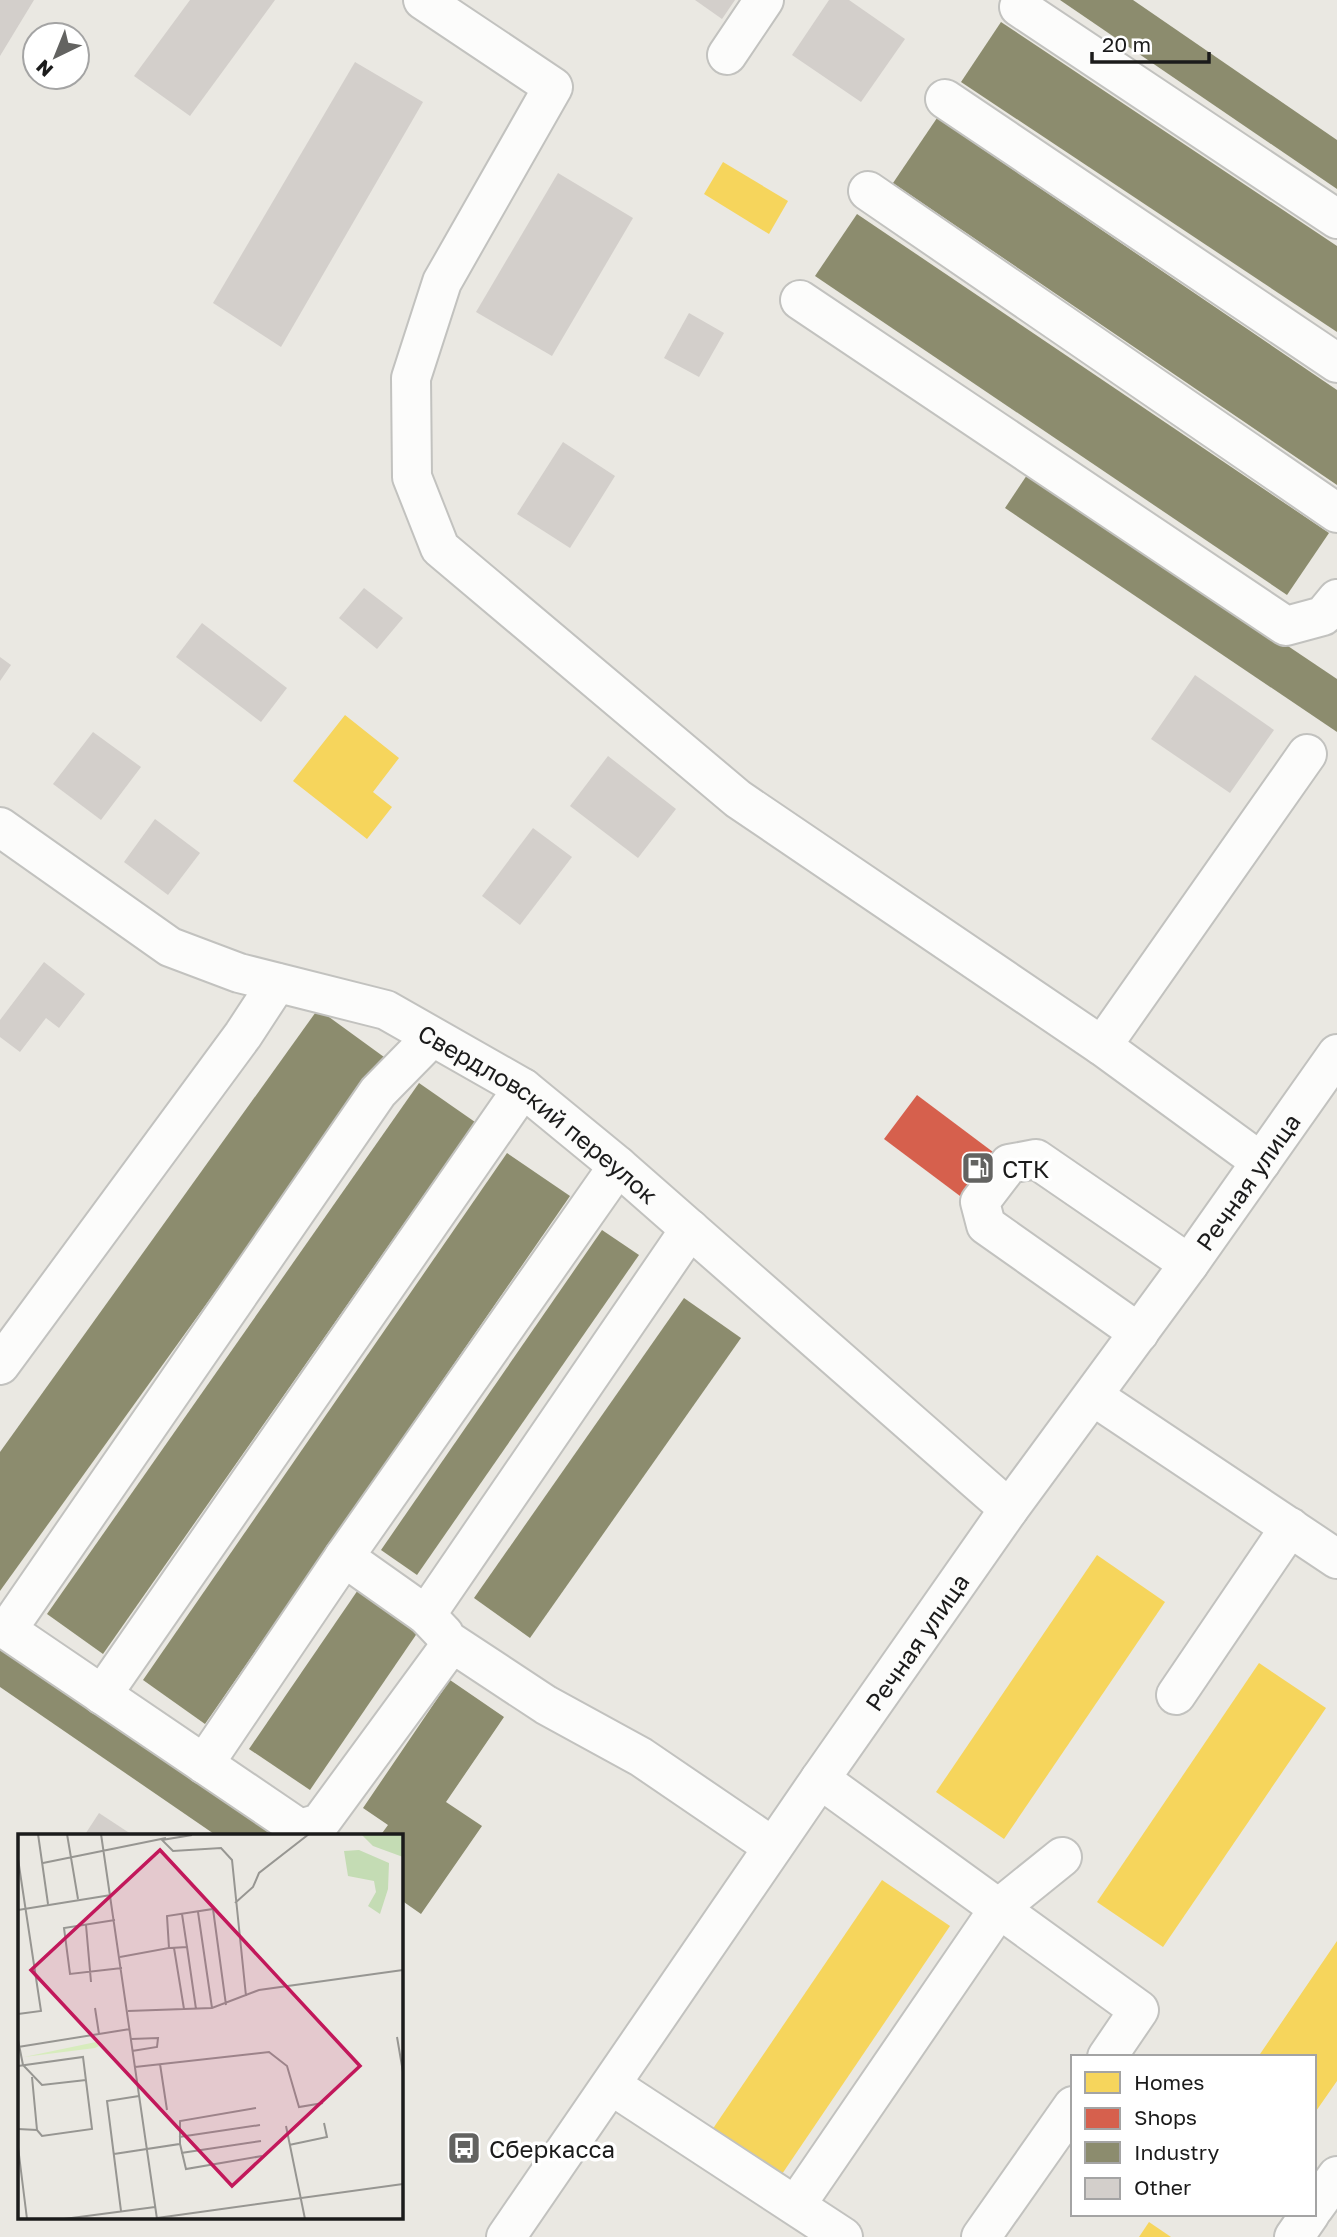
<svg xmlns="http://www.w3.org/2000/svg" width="1337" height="2237" font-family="'Golos Text',sans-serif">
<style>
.homes{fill:#f6d55c}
.shops{fill:#d6604d}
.industry{fill:#8c8c6e}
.building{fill:#d3cfcb}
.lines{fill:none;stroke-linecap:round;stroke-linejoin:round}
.minor-casing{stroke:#c2c2bf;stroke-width:42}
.minor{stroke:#fcfcfb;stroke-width:38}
.labels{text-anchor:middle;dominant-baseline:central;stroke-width:7;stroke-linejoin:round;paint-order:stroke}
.street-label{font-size:24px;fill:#1b1b1b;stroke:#fff}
.poi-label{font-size:24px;fill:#1b1b1b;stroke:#fff;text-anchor:start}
.inset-road{fill:none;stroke:#979692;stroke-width:2}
.view{fill:#c2185b;fill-opacity:0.15;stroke:#c2185b;stroke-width:3.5}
.inset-edge{fill:none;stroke:#1b1b1b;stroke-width:3.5}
</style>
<rect width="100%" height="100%" fill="#eae8e2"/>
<g class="homes">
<path d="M723,162L788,201L769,234L704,194Z"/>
<path d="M345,715L399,758L373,792L392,807L367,839L293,781Z"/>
<path d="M1097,1555L1165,1602L1004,1839L936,1792Z"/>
<path d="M1259,1663L1326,1708L1163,1947L1097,1902Z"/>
<path d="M882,1880L950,1926L780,2177L712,2130Z"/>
<path d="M1337,1941V2081L1314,2114V2057H1258Z"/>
<path d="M1149,2222L1171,2237H1139Z"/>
</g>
<path class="shops" d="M917,1095L997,1155L964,1199L884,1139Z"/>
<g class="industry">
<path d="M1060,0H1133L1337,140V189Z"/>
<path d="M1001,22L1337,246V332L961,82Z"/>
<path d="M937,118L1337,390V485L893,183Z"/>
<path d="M857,214L1329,533L1287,595L815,276Z"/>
<path d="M1029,472L1337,679V732L1005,508Z"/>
<path d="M318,1009L384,1057L0,1591V1452Z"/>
<path d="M419,1083L475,1122L103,1654L47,1614Z"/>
<path d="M507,1153L570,1196L205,1724L143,1680Z"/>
<path d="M602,1230L639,1255L417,1575L381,1550Z"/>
<path d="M684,1298L741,1338L530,1638L474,1598Z"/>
<path d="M360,1587L420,1629L310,1790L249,1749Z"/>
<path d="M0,1641L284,1836H217L0,1687Z"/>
<path d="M450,1680L504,1717L446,1802L482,1826L421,1914L401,1900V1836H380L388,1825L363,1808Z"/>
</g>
<g class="building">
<path d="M0,0H34L0,56Z"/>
<path d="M190,0H275L190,116L134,76Z"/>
<path d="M695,0H735L722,19Z"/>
<path d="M829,0H849L905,39L861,102L792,55Z"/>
<path d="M355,62L423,102L281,347L213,303Z"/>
<path d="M558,173L633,218L552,356L476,312Z"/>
<path d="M689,313L724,333L699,377L664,358Z"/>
<path d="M563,442L615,476L570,548L517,514Z"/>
<path d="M364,588L403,618L377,649L339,618Z"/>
<path d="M202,623L287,688L261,722L176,657Z"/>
<path d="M0,657L11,665L0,681Z"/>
<path d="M1195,675L1274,730L1230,793L1151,739Z"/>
<path d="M93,732L141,767L101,820L53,784Z"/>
<path d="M608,756L676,809L638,858L570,806Z"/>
<path d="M155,819L200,853L168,895L124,862Z"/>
<path d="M533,828L572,857L520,925L482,896Z"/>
<path d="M44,962L85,994L59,1028L46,1018L20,1052L0,1037V1020Z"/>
<path d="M99,1813L134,1836H84Z"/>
</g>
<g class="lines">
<defs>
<g id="minor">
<path d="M423,0L553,87L442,282L411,378L412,477L440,548L738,799L1102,1046L1261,1162"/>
<path d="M1019,7L1337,219"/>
<path d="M727,55L764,0"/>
<path d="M945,99L1337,363"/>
<path d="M868,191L1337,513"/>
<path d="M800,300L1286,626L1323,616L1337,599"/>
<path id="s1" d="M0,827L170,947L239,973L386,1010L523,1088L618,1166L1009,1509"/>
<path d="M432,1037L378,1092L7,1630L300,1829L320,1823L452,1643L546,1705L641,1757L773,1847"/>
<path d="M1102,1046L1307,754"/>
<path d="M1139,1333L986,1225L980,1202L1009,1164L1036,1159L1189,1264"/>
<path d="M0,1365L243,1035L277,983"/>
<path d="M1093,1396L1337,1559"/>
<path d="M344,1557L618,1166"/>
<path d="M426,1615L690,1229"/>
<path d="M102,1695L523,1088"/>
<path d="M1176,1695L1290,1527"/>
<path d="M204,1764L344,1557L426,1615L444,1634"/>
<path d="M820,1779L1139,2010L1107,2057"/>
<path d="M611,2085L843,2237"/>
<path d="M796,2205L1000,1907L1062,1857"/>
<path d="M1314,2208L1337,2176"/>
<path id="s2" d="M506,2237L820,1779L1009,1509L1189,1264L1337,1054"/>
<path d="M981,2237L1073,2106"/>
<path d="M1294,2237L1310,2214"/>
</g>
</defs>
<use href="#minor" class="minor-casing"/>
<use href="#minor" class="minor"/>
</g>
<defs>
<symbol id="fuel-square" viewBox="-11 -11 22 22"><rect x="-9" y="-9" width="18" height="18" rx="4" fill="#636361" stroke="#fff"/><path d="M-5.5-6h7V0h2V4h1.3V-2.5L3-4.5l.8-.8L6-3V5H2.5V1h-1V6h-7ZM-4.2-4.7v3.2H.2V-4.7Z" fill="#fff"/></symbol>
<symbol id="bus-square" viewBox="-11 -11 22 22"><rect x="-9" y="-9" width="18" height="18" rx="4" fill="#636361" stroke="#fff"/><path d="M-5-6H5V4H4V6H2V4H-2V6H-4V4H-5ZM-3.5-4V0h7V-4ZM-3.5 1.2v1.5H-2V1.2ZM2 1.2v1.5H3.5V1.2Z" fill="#fff"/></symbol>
</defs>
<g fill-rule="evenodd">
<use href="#fuel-square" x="959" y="1149" width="38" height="38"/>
<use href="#bus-square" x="445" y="2129" width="38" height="38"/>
</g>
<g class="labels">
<g class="street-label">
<text stroke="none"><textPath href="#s1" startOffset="618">Свердловский переулок</textPath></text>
<text stroke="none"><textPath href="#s2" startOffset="1290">Речная улица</textPath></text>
<text stroke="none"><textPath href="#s2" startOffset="723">Речная улица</textPath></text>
</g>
<g class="poi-label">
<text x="1002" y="1168">СТК</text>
<text x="489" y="2148">Сберкасса</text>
</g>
</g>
<g transform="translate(18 1834)">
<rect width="385" height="385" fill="#eae8e2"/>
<path d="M78,208L81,212L77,214L6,223Z" fill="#d7ecbd"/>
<path d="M343,0H385V23L355,12ZM341,16L371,29L370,55L362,80L350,72L358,58L356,47L330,42L326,17Z" fill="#c4dcb4"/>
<path class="inset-road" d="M20,0L30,70M49,0L60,65M83,0L139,385M174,1L144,6L155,17L203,14L214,26L228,162M0,25L23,177L0,180M25,29L148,4M217,69L235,53L241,39L291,0M0,76L93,61M180,78L194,174M97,86L46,94L52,140L104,134M68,91L73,148M169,113L178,175M152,114L169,113L164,80M156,114L166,175M102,123L151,114L149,82L195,75L208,171M77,174L81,200M110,177L194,174L241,156L385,136M379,203L385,238M113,205L140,204L139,213L114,217M0,206L5,231L24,251L68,246M0,213L112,195M142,230L149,276M0,232L65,223L74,295L24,302L19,296L0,295M117,233L251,218L269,232L281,273L305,269M14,243L19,296M268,292L287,385M161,303L242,291M162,310V287L238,274M271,311L309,303L306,289M0,313L9,385M163,319L243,307M96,320L162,310L168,335L244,322M103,377L89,267L121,262M139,384L385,350M46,385L137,373"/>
<path class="view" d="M142,16L342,232L214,352L13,136Z"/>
<rect width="385" height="385" class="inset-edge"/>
</g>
<rect x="1071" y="2055" width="245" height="161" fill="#ffffff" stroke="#a4a4a4" stroke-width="2"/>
<rect x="1085" y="2072" width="35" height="21" fill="#f6d55c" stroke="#a4a4a4" stroke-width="2"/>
<text x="1134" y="2090" font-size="21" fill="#1b1b1b">Homes</text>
<rect x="1085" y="2108" width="35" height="21" fill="#d6604d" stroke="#a4a4a4" stroke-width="2"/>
<text x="1134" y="2125" font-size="21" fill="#1b1b1b">Shops</text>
<rect x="1085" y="2142" width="35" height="21" fill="#8c8c6e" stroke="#a4a4a4" stroke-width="2"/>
<text x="1134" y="2160" font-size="21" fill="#1b1b1b">Industry</text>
<rect x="1085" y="2178" width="35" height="21" fill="#d3cfcb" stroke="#a4a4a4" stroke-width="2"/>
<text x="1134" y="2195" font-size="21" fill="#1b1b1b">Other</text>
<g transform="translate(56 56) rotate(223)"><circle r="33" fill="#ffffff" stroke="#a4a4a4" stroke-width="2"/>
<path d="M0-5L12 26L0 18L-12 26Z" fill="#636361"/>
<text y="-10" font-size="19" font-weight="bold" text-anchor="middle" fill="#1b1b1b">N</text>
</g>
<path d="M1092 52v10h117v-10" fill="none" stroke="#1b1b1b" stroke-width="3.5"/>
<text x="1102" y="52" font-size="21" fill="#1b1b1b" stroke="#ffffff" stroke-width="5" paint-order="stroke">20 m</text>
</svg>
